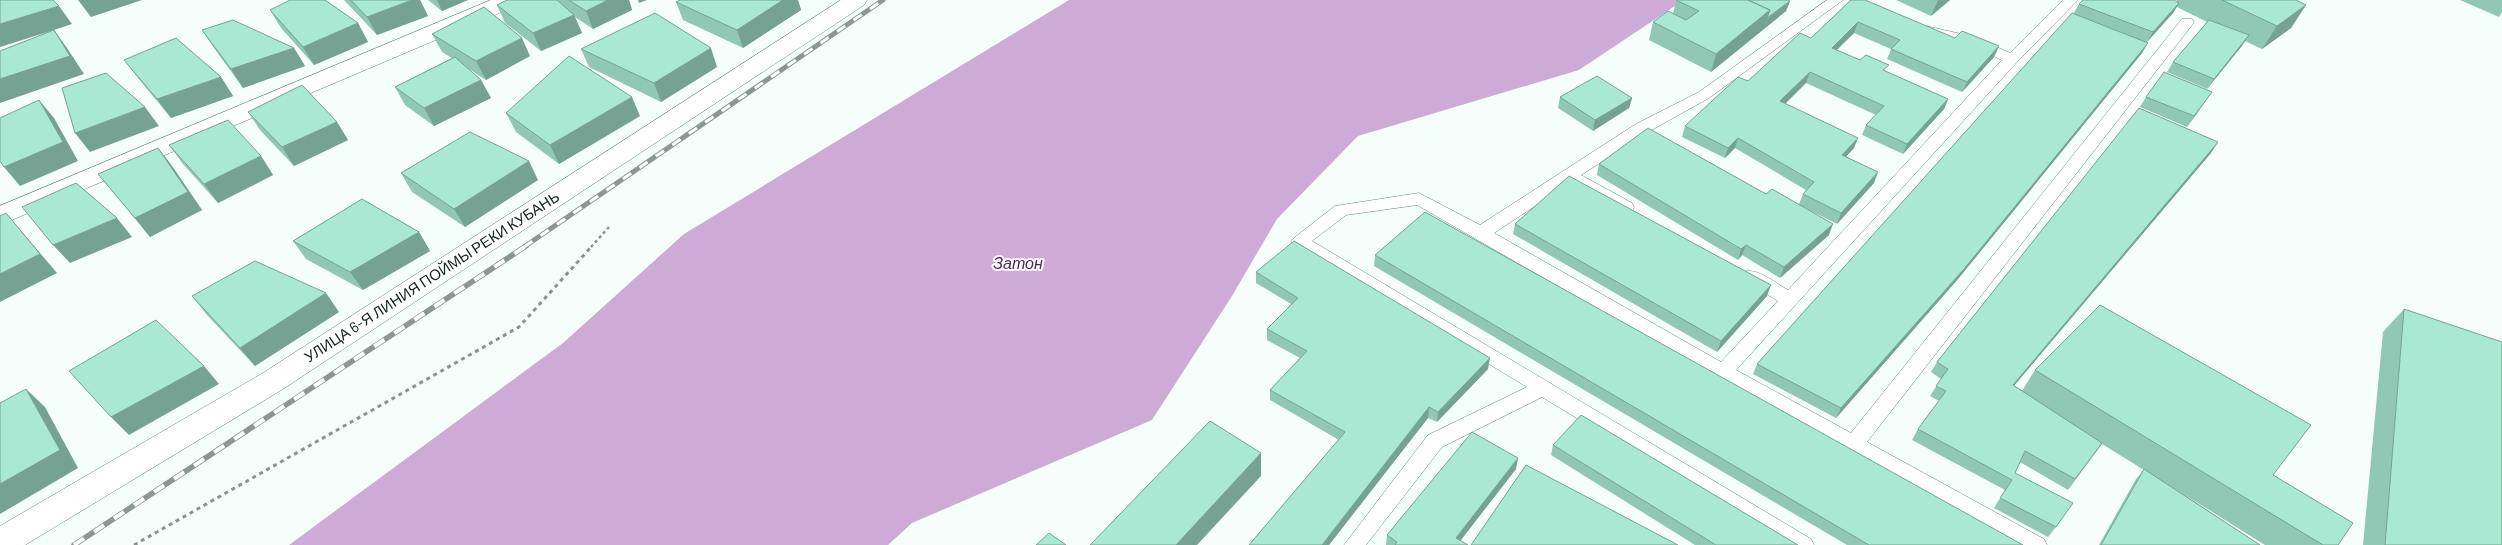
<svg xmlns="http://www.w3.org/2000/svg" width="2502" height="545" font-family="Barlow,sans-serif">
  <rect width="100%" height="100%" fill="#f6fefb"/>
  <path fill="#cdabd6" d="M1069 0H1684L1579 70 1358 136 1277 219 1232 296 1152 420 912 523 888 545H289L563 343 684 234Z"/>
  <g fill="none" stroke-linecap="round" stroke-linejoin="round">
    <defs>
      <path id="lane" d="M1827 0H1843L1709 98 1648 132 1581 175 1632 203 1634 207 1632 211H1620L1570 183 1494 233 1721 362 1778 301 1743 280 1740 276 1743 272C1757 267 1775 283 1788 290L2002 60 1964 43 1921 33 1919 30 1921 27 1926 26 1974 37 2010 53 2063 0H2078L2017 62 1736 370 1851 433 2182 19H2192L2194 22 2192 25 1867 442 2044 539 2047 545H2018L1716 377 1417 205 1346 215 1312 241 1811 539 1814 545H1786L1542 397 1442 447 1366 545H1344L1428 435 1527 387 1294 246 1291 242 1294 238 1335 206 1419 193 1480 225 1636 124 1699 92Z"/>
      <path id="street" d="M491 0H521L518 5 0 225V206Z
        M841 0H867L864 5 283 389 25 545H0V526L263 373Z"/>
    </defs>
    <use href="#lane" stroke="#64877a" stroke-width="1"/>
    <use href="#street" stroke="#64877a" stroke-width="1"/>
    <path stroke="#899490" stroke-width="2.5" stroke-dasharray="3 3" stroke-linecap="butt" d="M591 247 609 227"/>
    <path stroke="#899490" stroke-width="3" stroke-dasharray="4 4" stroke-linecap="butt" d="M134 545 519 327 592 246"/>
    <use href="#lane" fill="#fff" fill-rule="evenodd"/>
    <use href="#street" fill="#fff" fill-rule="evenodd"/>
    <defs>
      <path id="rail-far1" d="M524 247 883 0"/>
      <path id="rail" d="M74 545 526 246"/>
    </defs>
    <use href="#rail-far1" stroke="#8c9793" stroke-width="5"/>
    <use href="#rail" stroke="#8c9793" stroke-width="5.5"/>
    <use href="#rail-far1" stroke="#fff" stroke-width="3" stroke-dasharray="10" stroke-linecap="butt"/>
    <use href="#rail" stroke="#fff" stroke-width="4" stroke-dasharray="12" stroke-linecap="butt"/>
  </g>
  <path fill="#91c8b5" d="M344 0H420L428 16 377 35Z
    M428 0H468L442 11Z
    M507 0H629L632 10 593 29 575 17 582 33 541 51 505 23 497 5Z
    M680 0H798L801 10 743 48 683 20 676 2Z
    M1676 0 1790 1 1786 11 1711 72 1649 40 1653 22 1673 14Z
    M1851 0 1955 38 1999 46 1994 57 1962 92 1887 59 1891 49 1854 33 1837 50 1948 99 1944 109 1903 154 1862 135 1866 125 1876 115 1806 83 1785 103 1854 148 1846 157 1874 183 1837 224 1801 206 1829 235 1780 278 1742 255 1738 260 1597 175 1599 164 1766 194 1799 204 1803 194 1806 190 1735 148 1725 158 1682 137 1685 126 1811 38Z
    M1896 0H1950L1931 16Z
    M2177 0H2296L2306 5 2291 28 2262 49 2245 41 2207 89 2167 72 2173 62 2207 22 2177 7 2173 13 2147 42 2142 53 1958 279 1836 418 1753 374 1757 364 2074 13 2079 4 2176 1Z
    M2460 0H2502V12L2499 17Z
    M270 10 358 23 368 42 314 65 281 28Z
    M202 30 294 48 305 66 243 88 214 48Z
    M432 34 530 56 486 80 469 69 481 80 491 98 434 126 405 105 395 87 452 58 442 52Z
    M581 49 717 67 661 102 589 67Z
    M124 60 221 77 233 96 171 118 138 78Z
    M2212 92 2187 127 2140 107 2146 97Z
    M1560 97 1632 98 1629 108 1593 131 1558 108Z
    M248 112 337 122 348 140 294 166 260 130Z
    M506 113 640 116 559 164 516 132Z
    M169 145 261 156 273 175 218 203 183 164Z
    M158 148 172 166 202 210 150 237 98 174Z
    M2211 153 2014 386 2022 391 2035 370 2273 475 2338 545H2265L2177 490 2260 545H2099L2136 479 2144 470 2102 444 2068 490 2020 462 2015 473 2056 527 2048 537 1994 508 2005 490 1912 440 1918 429 1939 401 1930 396 1941 379 1931 372 1937 362Z
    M401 173 538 180 465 227 412 192Z
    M1515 224 1767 296 1717 352 1513 234Z
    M419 232 430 251 363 290 306 259 293 241Z
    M1375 255 2023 545H1847L1374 266Z
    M1256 272 1488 369 1437 422 1428 418 1329 545H1249L1339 440 1270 400V390L1300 358 1267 340V329L1291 304 1256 283Z
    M192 296 339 312 255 366 207 315Z
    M2404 309 2502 545H2363L2383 332Z
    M1553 445 1798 545H1695L1551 455Z
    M1516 469 1460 541 1468 545H1386L1387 535Z"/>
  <path fill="#76a293" d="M78 0H142L91 17Z
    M412 0H420L428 16 377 35 367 17Z
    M437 0H468L442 11Z
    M608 0H629L632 10 593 29 586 11Z
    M638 0H647L639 3Z
    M783 0H798L801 10 743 48 737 30Z
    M1938 0H1950L1931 16Z
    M1790 1 1786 11 1764 29 1768 18Z
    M2179 3 2173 13 2147 42 2153 32Z
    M2306 5 2291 28 2262 49 2277 26Z
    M59 6 72 24 54 30 67 48 84 74 0 103V79L54 30 0 47V24Z
    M1770 10 1764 29 1711 72 1716 54Z
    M574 15 582 33 541 51 533 33Z
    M1858 22 1854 33 1828 58 1832 48Z
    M358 23 368 42 314 65 303 47Z
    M2249 35 2242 46 2207 89 2214 79Z
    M522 38 530 56 486 80 476 61Z
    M2148 43 2142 53 1958 279 1836 418 1841 408Z
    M1999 46 1994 57 1962 92 1967 82Z
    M294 48 305 66 243 88 231 69Z
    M711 48 717 67 661 102 654 83Z
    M1810 72 1806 83 1777 112 1780 101Z
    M221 77 233 96 171 118 157 99Z
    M481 80 491 98 434 126 424 108Z
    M2212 92 2205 102 2187 127 2194 116Z
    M632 97 640 116 559 164 550 145Z
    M1632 98 1629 108 1593 131 1595 120Z
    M1948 99 1944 109 1903 154 1907 144Z
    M39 100 54 118 78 161 20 186 4 167Z
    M145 107 159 126 90 152 75 133Z
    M337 122 348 140 294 166 282 147Z
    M1738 138 1735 148 1725 158 1728 148Z
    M1858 138 1854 148 1837 166 1842 155Z
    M2218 142 2211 153 2006 395 2013 385Z
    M158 148 172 166 202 210 150 237 135 218Z
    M261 156 273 175 218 203 204 184Z
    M529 161 538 180 465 227 454 209Z
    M1878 172 1874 183 1837 224 1841 213Z
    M6 213 57 273 0 302V274Z
    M117 218 132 237 70 263 53 245Z
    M1833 224 1829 235 1780 278 1784 267Z
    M419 232 430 251 363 290 350 272Z
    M1746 245 1742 255 1738 260 1741 249Z
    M1771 285 1767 296 1717 352 1721 341Z
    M326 293 339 312 255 366 240 348Z
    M1490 358 1488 369 1437 422 1438 412Z
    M204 366 219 384 129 435 111 417Z
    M26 389 45 407 78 468 0 514V484Z
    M1429 407 1428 418 1329 545H1322Z
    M1261 453V476L1197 545H1176Z
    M1518 458 1516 469 1457 545 1456 538Z"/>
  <path fill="#a9e8d2" stroke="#76a293" d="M0 0H53L59 6 0 24Z
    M290 0H325L358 23 303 47 270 10Z
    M351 0H412L367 17Z
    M507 0H557L574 15 533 33 497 5Z
    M569 0H608L586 11Z
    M680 0H783L737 30 676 2Z
    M1676 0H1748L1770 10 1716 54 1653 22 1668 11 1686 20 1699 11Z
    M1748 0H1788L1790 1 1767 18 1770 10Z
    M1851 0H1865L1955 38 1962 31 1999 46 1967 82 1891 49 1900 40 1858 22 1832 48 1860 60 1866 55 1889 65 1883 70 1948 99 1907 144 1866 125 1884 106 1810 72 1780 101 1858 138 1842 155 1878 172 1841 213 1803 194 1814 182 1738 138 1728 148 1685 126 1738 77 1748 81 1800 33 1811 38Z
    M2083 0H2174L2179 3 2153 32 2079 4Z
    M2222 0H2296L2306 5 2277 26Z
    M484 7 522 38 476 61 432 34Z
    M655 13 711 48 654 83 581 49Z
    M2072 13 2148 43 1964 269 1841 408 1757 364Z
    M233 20 294 48 231 69 202 30Z
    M2209 20 2249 35 2214 79 2173 62Z
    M54 30 70 56 0 79V51Z
    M176 38 221 77 157 99 124 60Z
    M569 56 632 97 550 145 506 113Z
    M455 57 481 80 424 108 395 87Z
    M2164 72 2212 92 2194 116 2146 97Z
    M106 73 145 107 75 133 62 88Z
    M1597 76 1632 98 1595 120 1560 97Z
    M302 85 337 122 282 147 248 112Z
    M39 100 63 142 4 167 0 161V118Z
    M2139 108 2218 142 2013 385 2102 443 2075 479 2025 451 2015 473 2073 503 2056 527 2000 498 2012 480 1918 429 1946 391 1936 386 1948 369 1937 362Z
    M228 120 261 156 204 184 169 145Z
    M1648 128 1766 194 1772 189 1833 224 1784 267 1746 245 1741 249 1599 164Z
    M470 132 529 161 454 209 401 173Z
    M158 148 188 192 135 218 98 174Z
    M1569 176 1771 285 1721 341 1515 224Z
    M76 183 117 218 53 245 22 207Z
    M362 199 419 232 350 272 293 241Z
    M1425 212 2023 545H1869L1375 255Z
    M6 213 40 254 0 274V216Z
    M1294 241 1490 358 1438 412 1429 407 1322 545H1249L1345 432 1270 390 1307 351 1267 329 1298 298 1256 272Z
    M255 261 326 293 240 348 192 296Z
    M2100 305 2311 425 2273 475 2353 523 2338 545H2323L2035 370Z
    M2404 309 2502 342V545H2385Z
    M156 320 204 366 111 417 69 371Z
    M26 389 60 450 0 484V403Z
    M1581 415 1798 545H1716L1553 445Z
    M1210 421 1261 453 1176 545H1090Z
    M1472 432 1518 458 1456 538 1468 545H1395L1397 542 1387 535Z
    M1526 465 1678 545H1471Z
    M2144 469 2260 545H2101Z
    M1049 533 1066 545H1036Z"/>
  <g text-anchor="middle" stroke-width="4" stroke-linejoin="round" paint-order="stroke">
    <g font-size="15" fill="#16241f" stroke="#fff">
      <text transform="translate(432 277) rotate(-33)" y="5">УЛИЦА 6-Я ЛИНИЯ ПОЙМЫ РЕКИ КУБАНЬ</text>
    </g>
    <g font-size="16" font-style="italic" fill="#50265a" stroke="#fff">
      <text x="1018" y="269">Затон</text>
    </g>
  </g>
</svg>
